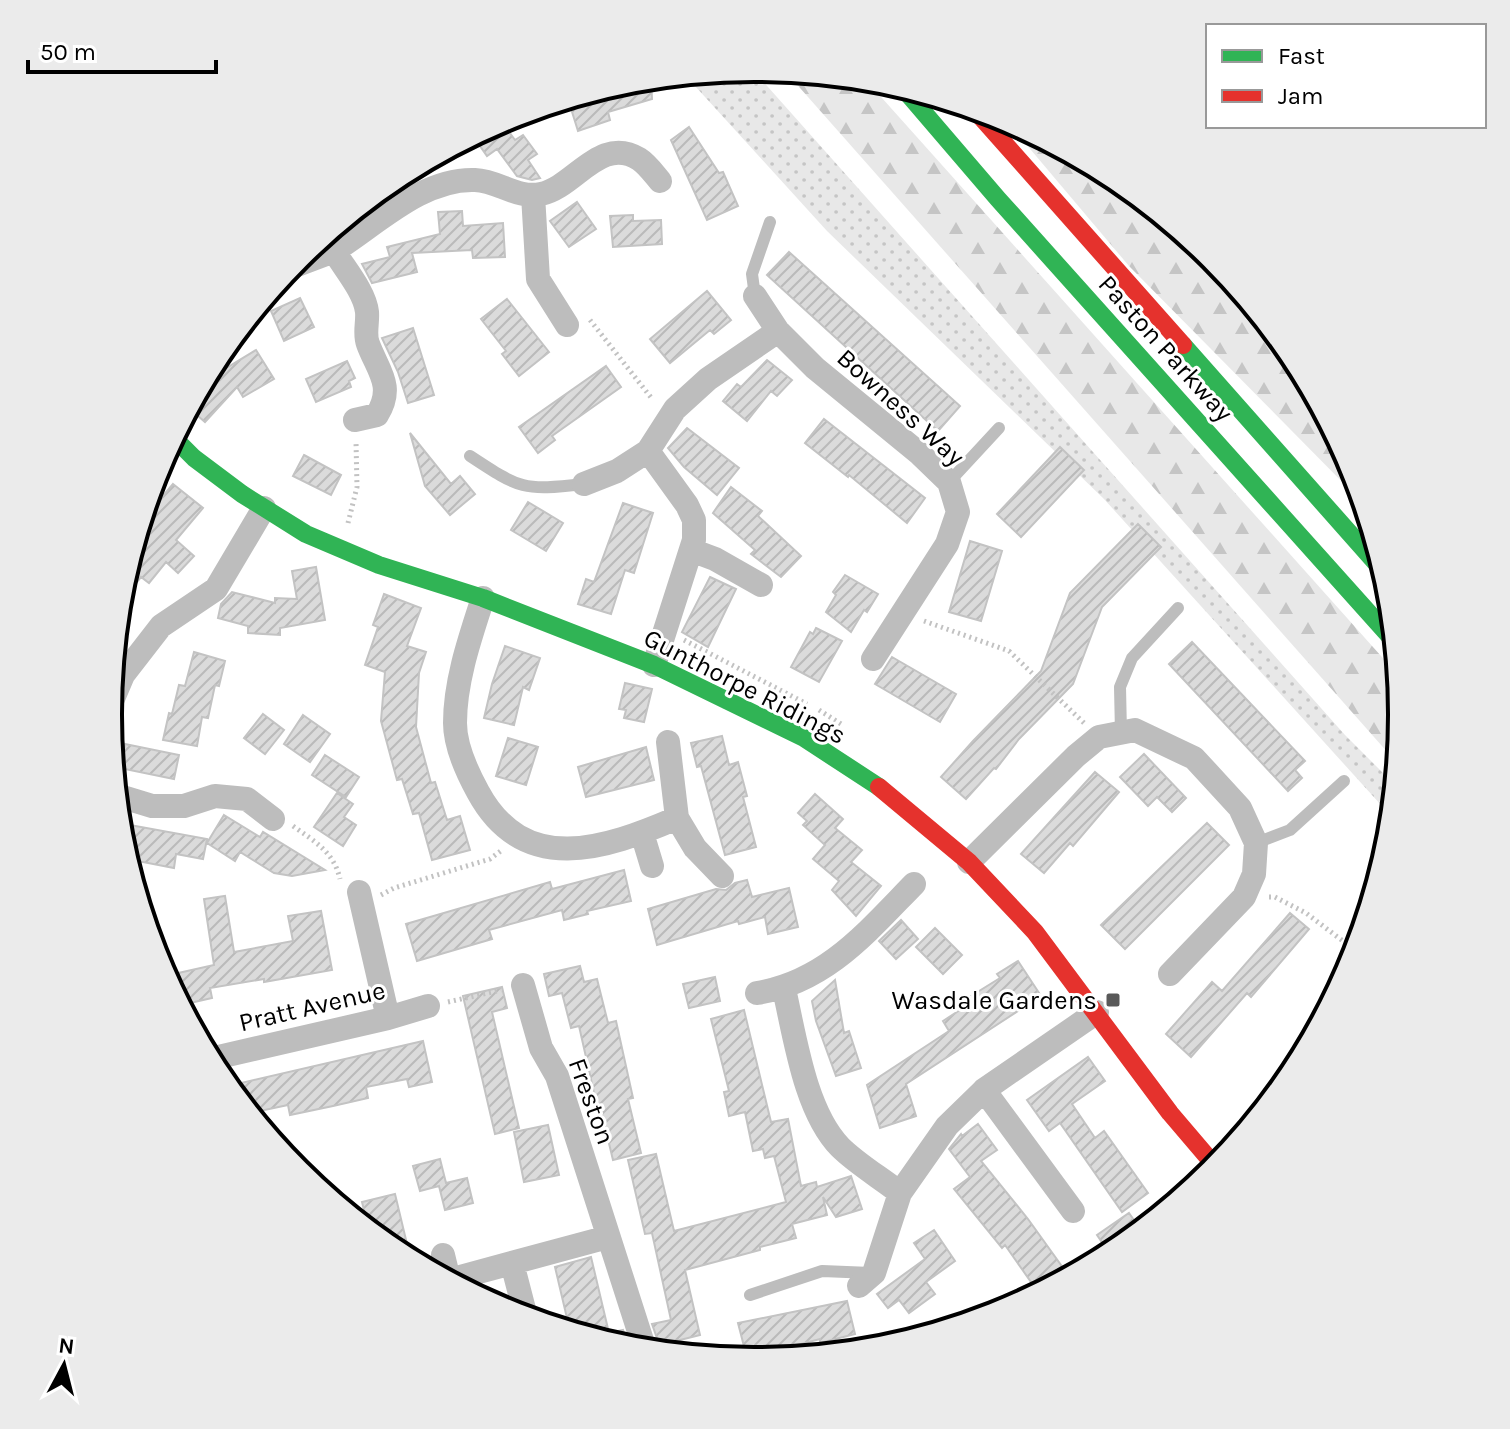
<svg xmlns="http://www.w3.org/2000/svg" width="1510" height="1429" font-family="Karla,sans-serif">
  <defs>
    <pattern id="grass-dots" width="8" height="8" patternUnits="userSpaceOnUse" patternTransform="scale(2)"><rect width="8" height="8" fill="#e8e8e8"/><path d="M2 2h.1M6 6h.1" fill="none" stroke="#c5c5c5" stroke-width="1.8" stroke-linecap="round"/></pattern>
    <pattern id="forest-firs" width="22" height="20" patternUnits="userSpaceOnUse" patternTransform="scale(2)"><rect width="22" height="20" fill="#e8e8e8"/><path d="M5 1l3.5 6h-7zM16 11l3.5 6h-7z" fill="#c5c5c5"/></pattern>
    <pattern id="building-hatch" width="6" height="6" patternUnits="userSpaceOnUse" patternTransform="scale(2)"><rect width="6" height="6" fill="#dbdbdb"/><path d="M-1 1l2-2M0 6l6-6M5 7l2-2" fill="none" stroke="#bababa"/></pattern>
  </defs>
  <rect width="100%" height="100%" fill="#fff"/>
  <path fill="url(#grass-dots)" d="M751 68 1345 735 1395 785 1391 816 1104 499 827 231 685 75Z
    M425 161 427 166 349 216 396 177Z"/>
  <path fill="url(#forest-firs)" d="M785 71 865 79 1398 675 1401 715 1397 763Z
    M1003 117 1115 177 1212 258 1255 310 1245 318 1311 390 1352 468 1363 503 1129 266Z"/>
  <path fill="url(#building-hatch)" stroke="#c3c3c3" stroke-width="2" d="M651 78 652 99 608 112 610 120 578 131 568 99 629 80Z
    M501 121 515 140 523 135 537 154 528 160 540 178 532 180 517 176 497 149 487 156 473 136Z
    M689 127 719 173 723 172 738 206 707 220 671 140Z
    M577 202 596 229 569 247 550 221Z
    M462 211 463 226 503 223 505 257 473 258 472 250 412 253 417 272 372 283 362 264 390 257 387 247 440 234 438 212Z
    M633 215V221L661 220 662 244 613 247 610 216Z
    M789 252 960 406 938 431 767 275Z
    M707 291 731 320 714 334 710 330 670 363 650 339Z
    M300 298 314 327 284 341 271 311Z
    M507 299 549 352 519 376 502 354 506 351 481 319Z
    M413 328 434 395 408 403 398 372 382 338Z
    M256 350 274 379 243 397 237 387 205 422 189 408 214 362 223 370Z
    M767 360 792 380 777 396 771 391 747 421 723 401 737 384 741 387Z
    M347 361 355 378 349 381 351 387 316 402 306 379Z
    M606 366 621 387 552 436 555 440 538 453 519 427Z
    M824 419 925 498 907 523 849 475 848 477 805 443Z
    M687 428 739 468 717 495 684 467 668 448Z
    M410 433 451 484 460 476 475 494 450 515 425 486Z
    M1060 447 1084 470 1021 537 997 514Z
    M304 455 341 475 331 495 293 476Z
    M173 484 203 508 176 540 194 556 178 573 166 562 149 583 141 577 120 603 121 588 141 522Z
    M731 487 762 511 758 516 801 556 781 577 751 554 755 550 713 513Z
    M528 502 563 523 546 551 511 530Z
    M623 503 653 513 634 573 625 570 611 614 578 604 586 579 594 582Z
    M1138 524 1161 547 1102 607 1073 684 1019 739 996 769 994 768 966 799 941 777 973 741 1041 671 1070 593Z
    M970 541 1002 551 981 621 949 612Z
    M316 567 325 620 280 628V635L248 633V626L218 618 221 604 232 592 275 603V598L297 599 292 571Z
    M845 575 878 594 867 612 864 610 851 632 826 612 836 595 833 592Z
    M710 577 736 589 708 647 682 632Z
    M384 594 421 608 407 646 426 652 419 673 416 727 431 783 435 782 447 820 460 816 470 850 432 860 419 813 413 814 402 779 397 780 381 721 385 672 365 665 378 627 373 625Z
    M816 628 842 641 819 682 791 667 810 632 813 634Z
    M1192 642 1305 761 1295 770 1302 778 1288 791 1169 664Z
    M505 646 540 658 529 690 523 687 514 725 484 718 492 684Z
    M194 652 225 661 219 686 215 685 208 718 202 717 197 746 163 740 169 713 172 714 179 685 185 686Z
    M892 657 956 694 940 722 875 684Z
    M625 683 652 689 644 722 624 718 626 710 619 709Z
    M263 714 284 730 265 754 244 738Z
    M303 715 330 734 310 762 284 744Z
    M722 736 729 765 738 762 747 796 743 797 756 847 725 855 701 766 697 767 691 743Z
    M508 738 538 747 526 785 496 776Z
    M125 744 179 755 174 779 120 768Z
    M646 747 654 780 586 797 578 767Z
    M1144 754 1186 798 1172 812 1157 797 1148 806 1120 777Z
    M325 755 359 777 346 797 312 775Z
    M1095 772 1119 792 1073 846 1070 843 1044 873 1021 854Z
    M337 793 353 804 344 817 356 825 343 846 314 827Z
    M815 794 843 819 835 828 862 850 851 862 881 886 856 916 832 890 839 881 813 859 825 845 803 825 807 821 798 813Z
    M224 815 260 837 263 832 325 870 292 876 274 873 240 852 235 861 207 843Z
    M119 823 207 839 203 859 176 854 174 868 127 859Z
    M1207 823 1229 845 1125 949 1101 925Z
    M624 870 631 901 587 911 588 914 564 920 562 910 489 930 492 939 417 961 406 924 550 882 552 889Z
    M747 880 752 897 789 888 798 927 768 934 765 917 739 924 738 921 657 945 648 909 716 889 726 890 735 883Z
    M225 896 234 952 293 941 288 916 321 911 332 970 264 982V979L210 988 212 998 181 1005 165 976 214 965 204 899Z
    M1290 913 1309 929 1251 997 1247 993 1191 1057 1166 1034 1212 982 1222 991Z
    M901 920 918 939 896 959 879 941Z
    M935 928 962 955 943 974 916 947Z
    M1018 961 1041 996 906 1084 916 1116 880 1128 867 1085 949 1031 943 1021 966 1006 963 1001 1000 978 997 974Z
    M580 966 584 982 597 979 608 1023 616 1021 633 1098 628 1099 641 1153 613 1160 600 1106H597L579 1026 571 1028 562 993 549 996 544 974Z
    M715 977 720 1001 689 1008 683 984Z
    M835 980 844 1033 849 1031 861 1068 836 1076 816 1021 812 1001Z
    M502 987 507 1008 492 1012 519 1128 495 1134 463 996Z
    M744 1010 771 1122 788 1119 801 1186 816 1182 817 1187 851 1176 862 1209 836 1217 823 1197 827 1215 792 1224 796 1238 760 1247V1250L685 1270 700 1335 664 1344 663 1340 658 1341 652 1324 671 1320 652 1233 645 1234 628 1160 656 1154 674 1231 786 1202 774 1156 765 1158 763 1149 753 1151 745 1112 729 1116 724 1092 729 1091 711 1019Z
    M423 1041 432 1082 409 1087 407 1079 366 1087 368 1098 333 1106 290 1115 288 1105 250 1113 228 1086Z
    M1088 1057 1105 1081 1072 1104 1095 1138 1104 1131 1148 1193 1122 1212 1060 1123 1049 1131 1027 1100Z
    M978 1124 997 1150 981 1161 1028 1219 1066 1272 1038 1292 1005 1245 1002 1248 954 1189 970 1177 949 1149 961 1134 962 1136Z
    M548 1125 559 1175 524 1182 514 1132Z
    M440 1159 446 1183 467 1178 473 1203 445 1210 439 1186 420 1191 413 1166Z
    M395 1194 407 1244 391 1248 369 1230 362 1202Z
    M1129 1213 1141 1230 1110 1254 1097 1235Z
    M934 1230 955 1261 926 1282 935 1294 909 1313 899 1300 888 1308 877 1294 925 1259 914 1243Z
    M591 1257 609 1333 623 1330 629 1348 570 1331 555 1267Z
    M847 1301 855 1334 820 1343V1339L747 1358 738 1323Z"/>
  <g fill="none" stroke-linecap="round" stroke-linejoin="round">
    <path stroke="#c2c2c2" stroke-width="5" stroke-dasharray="2 4" stroke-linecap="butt" d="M429 159 433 157
      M590 320 653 400
      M348 523 357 487 356 442
      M924 621 1009 651 1084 723
      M684 640 807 704
      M819 710 841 724
      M293 826C314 841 334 852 340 879
      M381 895 394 888 490 859 502 850
      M1269 897H1275L1306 913 1356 951
      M448 1002 501 990"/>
    <path stroke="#bdbdbd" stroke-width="12" d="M755 296 752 274 770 222
      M470 456C520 489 523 491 584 484
      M949 482 999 428
      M1121 733 1120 687 1132 658 1178 608
      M1256 843 1290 830 1344 781
      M750 1295 822 1271 871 1273"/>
    <path stroke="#bdbdbd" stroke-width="24" d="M533 195 538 279 567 325
      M334 251C376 225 422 178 475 180 499 181 517 199 541 194 575 187 600 135 639 159 647 164 654 174 660 181
      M289 268 334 251C344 268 365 292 367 312 368 323 364 334 368 344 378 371 395 386 377 415L355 420
      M755 296 778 331 815 368 920 454 949 482 958 512 947 544 873 659
      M648 451 687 505 694 520V540L654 665
      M584 484 617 471 648 451 675 409 708 379 778 331
      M691 550 715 559 761 585
      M483 598C470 638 455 681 455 723 455 747 467 772 478 792 524 877 605 849 677 818
      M109 708 123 675 161 626 216 589 264 508
      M668 742 677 818 695 848 722 876
      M116 795 152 806H184L215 796 247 799 273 819
      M642 833 652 866
      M969 862 1076 756 1099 737 1135 730 1194 758 1240 808 1256 843 1254 874 1244 897 1170 974
      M359 892 388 1018
      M523 985 541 1048 557 1076 645 1350
      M784 989C795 1037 805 1111 840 1147 857 1164 881 1178 900 1193
      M757 993C826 982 867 932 914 884
      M210 1059 388 1018 428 1006
      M984 1090 1073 1211
      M443 1255 449 1280
      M512 1263 526 1317
      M449 1280 608 1237
      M859 1286 874 1273 900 1193 947 1126 984 1090 1097 1012"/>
    <path stroke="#30b455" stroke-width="18" d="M902 87 998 199 1394 641
      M1183 345 1384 572
      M174 438 194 458 242 494 306 534 379 565 483 598 654 665 804 738 879 787"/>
    <path stroke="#e5322d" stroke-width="18" d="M973 108 1183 345
      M879 787 969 862 1035 932 1170 1113 1216 1167"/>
  </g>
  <rect fill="#595959" stroke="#fff" stroke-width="3" x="1105" y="992" width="16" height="16" rx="4"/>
  <g text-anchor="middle" stroke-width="6" stroke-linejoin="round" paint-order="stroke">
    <g font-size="26" fill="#000" stroke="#fff">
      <text transform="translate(1166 348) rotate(48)" y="9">Paston Parkway</text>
      <text transform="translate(901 407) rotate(42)" y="9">Bowness Way</text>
      <text transform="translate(745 686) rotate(27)" y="9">Gunthorpe Ridings</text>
      <text transform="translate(312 1006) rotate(-13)" y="9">Pratt Avenue</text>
      <text transform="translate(592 1101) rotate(70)" y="9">Freston</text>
    </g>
    <g font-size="26" fill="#000" stroke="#fff" text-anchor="end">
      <text x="1097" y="1009">Wasdale Gardens</text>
    </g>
  </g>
  <path d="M0 0H1510V1429H0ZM754 82H756A632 632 0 0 1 1388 714V715A632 632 0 0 1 756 1347H754A632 632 0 0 1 122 715V714A632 632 0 0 1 754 82Z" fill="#ebebeb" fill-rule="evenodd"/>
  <path fill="none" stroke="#000" stroke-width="4" d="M754 82H756A632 632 0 0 1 1388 714V715A632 632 0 0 1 756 1347H754A632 632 0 0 1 122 715V714A632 632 0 0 1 754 82Z"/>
  <rect x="1206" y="24" width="280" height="104" fill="#ffffff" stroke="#999999" stroke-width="2"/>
  <rect x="1222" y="50" width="40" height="12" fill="#30b455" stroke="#999999" stroke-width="2"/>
  <text x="1278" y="64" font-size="24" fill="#000000">Fast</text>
  <rect x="1222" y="90" width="40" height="12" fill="#e5322d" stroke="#999999" stroke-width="2"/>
  <text x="1278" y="104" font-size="24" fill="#000000">Jam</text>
  <g transform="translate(64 1365) rotate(7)" stroke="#ffffff" stroke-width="6" paint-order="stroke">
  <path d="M0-6L14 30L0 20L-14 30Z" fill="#000000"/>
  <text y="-12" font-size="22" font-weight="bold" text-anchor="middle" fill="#000000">N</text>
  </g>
  <path d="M28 60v12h188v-12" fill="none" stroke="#000000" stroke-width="4"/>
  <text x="40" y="60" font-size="24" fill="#000000" stroke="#ffffff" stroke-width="6" paint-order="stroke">50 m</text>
</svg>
